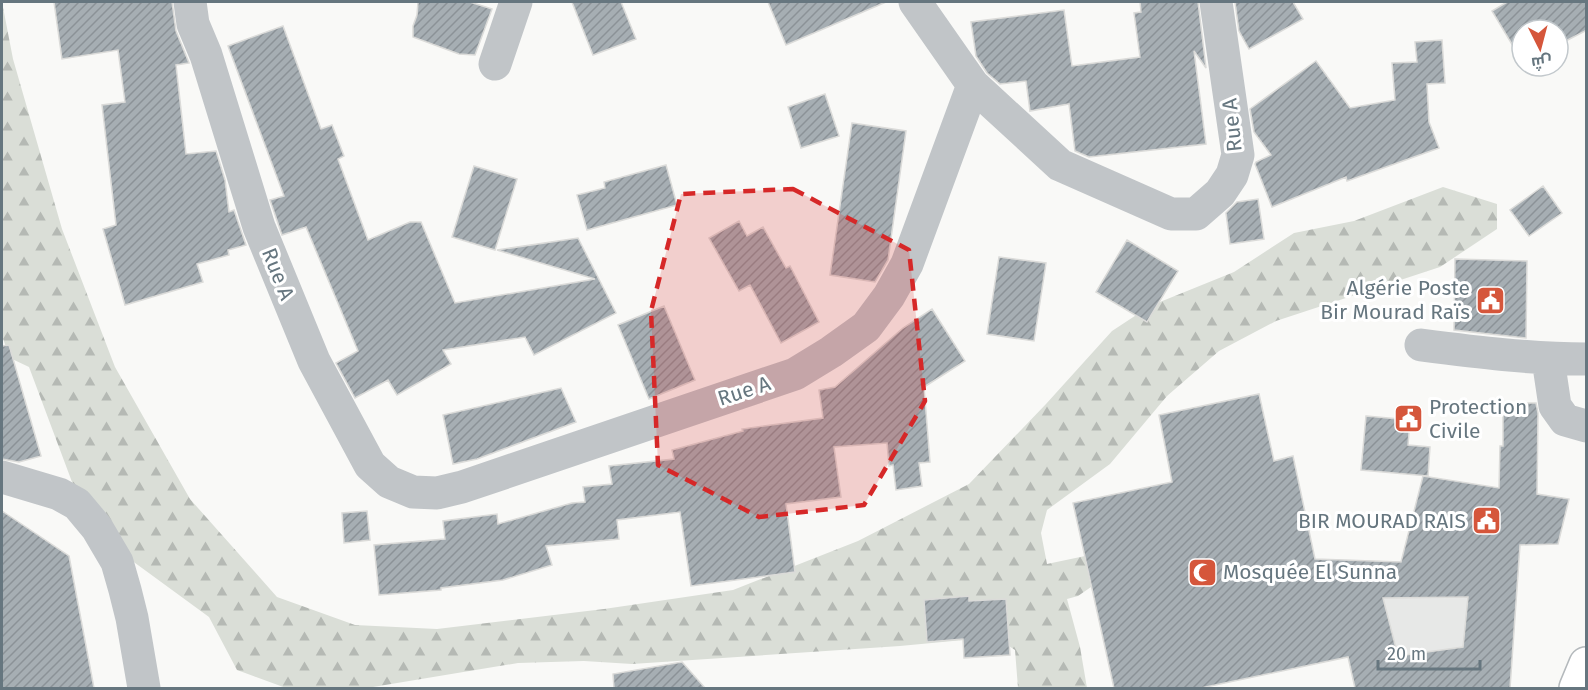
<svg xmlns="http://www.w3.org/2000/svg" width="1588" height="690" font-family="'Fira Sans',Cairo,sans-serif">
  <defs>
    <pattern id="forest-firs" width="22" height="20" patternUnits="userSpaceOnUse" patternTransform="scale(1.5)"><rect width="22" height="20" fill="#daded7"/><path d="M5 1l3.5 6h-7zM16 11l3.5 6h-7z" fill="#b5b9b4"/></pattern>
    <pattern id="building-hatch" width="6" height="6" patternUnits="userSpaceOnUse" patternTransform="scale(1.5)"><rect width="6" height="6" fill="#a6aeb3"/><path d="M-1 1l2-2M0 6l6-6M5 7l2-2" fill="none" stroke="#8b9297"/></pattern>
  </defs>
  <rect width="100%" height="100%" fill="#f9f9f7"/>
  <path fill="#e7e8e7" d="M1327 559 1519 566 1510 688H1355Z"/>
  <path fill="url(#forest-firs)" d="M2 2 13 59 62 229 115 367 190 499 277 597 355 625 437 629 604 609 733 590 858 541 969 484 1046 404 1112 331 1150 306 1234 272 1294 233 1354 221 1443 187 1497 204V229L1440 267 1276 321 1219 351 1167 396 1110 464 1047 510 1041 533 1047 564 1085 556 1091 587 1078 596 1067 599 1080 647 1087 688H1018L1015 650 995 637 900 646 632 664 584 661 518 663 367 688H286L237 670 209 617 90 530 29 367 10 358 2 336Z"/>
  <path fill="url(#building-hatch)" stroke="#dbdbd9" stroke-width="1.5" fill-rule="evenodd" d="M54 2H172L176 31 189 63 176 65 186 154 216 151 225 180 229 212 234 210 246 245 228 250 229 255 197 264 203 282 125 305 103 229 116 225 102 105 125 102 118 50 62 59Z
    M418 2H470L492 9 475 55 459 54 413 37V26L417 15Z
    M572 2H621L636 39 593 55Z
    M768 2H886L786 45Z
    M1140 2H1198L1206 68 1194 51 1206 144 1089 157 1075 151 1069 104 1030 111 1026 81 1000 84 987 73 976 56 971 22 1064 10 1072 66 1140 57 1134 13 1141 12Z
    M1235 2H1293L1303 19 1249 49 1239 31Z
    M1507 2H1587V30L1558 45V30H1522V61L1492 11Z
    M283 26 321 129 332 125 344 156 338 159 368 240 410 222H421L455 303 595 279 497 250 578 238 616 313 534 355 525 337 443 350 451 364 397 395 388 380 355 398 336 363 358 351 306 227 282 235 270 200 284 196 228 46Z
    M1442 40 1445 83 1427 84 1429 122 1439 148 1347 181 1346 177 1272 207 1255 164 1256 162 1271 155 1254 132 1250 109 1316 61 1350 108 1395 100 1392 63 1417 62 1415 42Z
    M825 94 839 136 801 148 788 107Z
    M852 123 906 131 888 260 875 282 830 275Z
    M666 165 677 205 587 230 577 195 605 188 604 182Z
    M474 166 517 179 495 250 452 237Z
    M1543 186 1562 213 1529 236 1510 210Z
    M1258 199 1264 239 1230 244 1226 213 1237 202Z
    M739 221 747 236 763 227 786 268 790 266 819 322 781 343 750 285 739 291 709 238Z
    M1127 240 1178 271 1147 322 1096 292Z
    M999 257 1046 263 1034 341 987 334Z
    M1455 259 1527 261 1526 338 1454 330Z
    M664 306 695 380 649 399 618 325Z
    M932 309 965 361 924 387 930 462 919 463 922 486 896 490 893 465 889 466 887 443 834 447 841 497 786 504 795 572 691 586 680 512 617 520 619 539 546 546 552 565 503 580 441 588V590L379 595 374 545 445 539 443 521 497 514 498 524 572 503 585 502 583 487 612 484 609 466 674 459 672 450 743 431 742 429 823 418 819 390 835 387 903 328Z
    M9 345 41 456 19 462 2 459V346Z
    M561 388 576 422 477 459 453 464 443 415Z
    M1259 394 1274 461 1293 456 1315 559 1401 562 1423 476 1499 488 1500 446H1503V403H1536L1538 413 1537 494 1569 499 1558 544 1520 545 1510 688H1355L1348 657 1201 688H1114L1073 503 1172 482 1159 415ZM1468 597 1463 647 1398 656 1383 598Z
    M1366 416 1410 420 1408 445 1430 447 1428 476 1361 470Z
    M2 511 69 556 94 688H2Z
    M367 511 370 540 344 543 342 513Z
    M969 596V601L1006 599 1010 655 964 658 963 639 927 642 924 600Z
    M682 662 705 688H614L613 674Z"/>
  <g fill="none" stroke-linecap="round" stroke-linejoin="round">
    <defs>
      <path id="major" d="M1576 688 1586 664"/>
    </defs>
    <use href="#major" stroke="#b4b9bc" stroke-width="36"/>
    <path stroke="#c1c5c8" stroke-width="33" d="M190 2 193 24 206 55 259 227 314 361 370 465 389 482 413 492 437 493 462 487 795 374 831 352 866 327 889 296 907 264 973 85 1060 165 1171 214H1196L1220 193 1232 175 1238 155 1216 2
      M915 2 973 85
      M495 64 516 2
      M1421 345C1476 352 1531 359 1586 359
      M1548 359 1555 406 1565 420 1586 426
      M2 477 59 494 77 504 97 528 117 562 125 590 132 618 144 688"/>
    <use href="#major" stroke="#fff" stroke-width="33"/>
  </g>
  <path fill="#d62828" fill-opacity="0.2" stroke="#d62828" stroke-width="4.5" stroke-dasharray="12 8" stroke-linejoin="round" d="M793 189 909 250 925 401 864 505 759 517 658 465 651 311 681 194Z"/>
  <defs>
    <symbol id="civic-square" viewBox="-11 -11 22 22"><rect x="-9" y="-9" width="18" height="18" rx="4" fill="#d5563b" stroke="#fff"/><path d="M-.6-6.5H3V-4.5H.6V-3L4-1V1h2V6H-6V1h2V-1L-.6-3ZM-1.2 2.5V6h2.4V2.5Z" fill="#fff"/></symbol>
    <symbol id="mosque-square" viewBox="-11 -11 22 22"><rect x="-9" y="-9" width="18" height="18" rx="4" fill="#d5563b" stroke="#fff"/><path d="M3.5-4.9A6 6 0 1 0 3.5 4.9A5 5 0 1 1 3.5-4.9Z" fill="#fff"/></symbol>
  </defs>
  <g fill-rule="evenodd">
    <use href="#civic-square" x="1474" y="284" width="33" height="33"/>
    <use href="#civic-square" x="1392" y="402" width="33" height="33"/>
    <use href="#civic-square" x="1470" y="504" width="33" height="33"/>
    <use href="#mosque-square" x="1186" y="556" width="33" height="33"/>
  </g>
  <g text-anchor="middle" stroke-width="6" stroke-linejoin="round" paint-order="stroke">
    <g font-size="21" fill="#66767f" stroke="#fff">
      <text transform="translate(1232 125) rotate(-96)" y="7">Rue A</text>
      <text transform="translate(278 274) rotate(68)" y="7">Rue A</text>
      <text transform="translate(744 391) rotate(-18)" y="7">Rue A</text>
    </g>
    <g font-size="21" fill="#66767f" stroke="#fff" text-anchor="end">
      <text x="1470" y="295">Algérie Poste<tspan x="1470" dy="24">Bir Mourad Raïs</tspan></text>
      <text x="1429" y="414" text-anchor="start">Protection<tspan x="1429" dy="24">Civile</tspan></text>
      <text x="1466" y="528">BIR MOURAD RAIS</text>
      <text x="1223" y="579" text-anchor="start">Mosquée El Sunna</text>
    </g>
  </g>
  <rect width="1588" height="690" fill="none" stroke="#66767f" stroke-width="6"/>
  <g transform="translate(1540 48) rotate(174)"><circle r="28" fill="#ffffff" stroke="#c2c8cc" stroke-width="1.5"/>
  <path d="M0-4.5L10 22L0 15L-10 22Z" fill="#d5563b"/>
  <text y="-9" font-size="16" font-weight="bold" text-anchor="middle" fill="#66767f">ش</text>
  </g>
  <path d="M1378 660v9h102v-9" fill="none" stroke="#66767f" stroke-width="3"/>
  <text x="1387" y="660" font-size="18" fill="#66767f" stroke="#ffffff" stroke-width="4.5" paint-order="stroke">20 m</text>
</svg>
